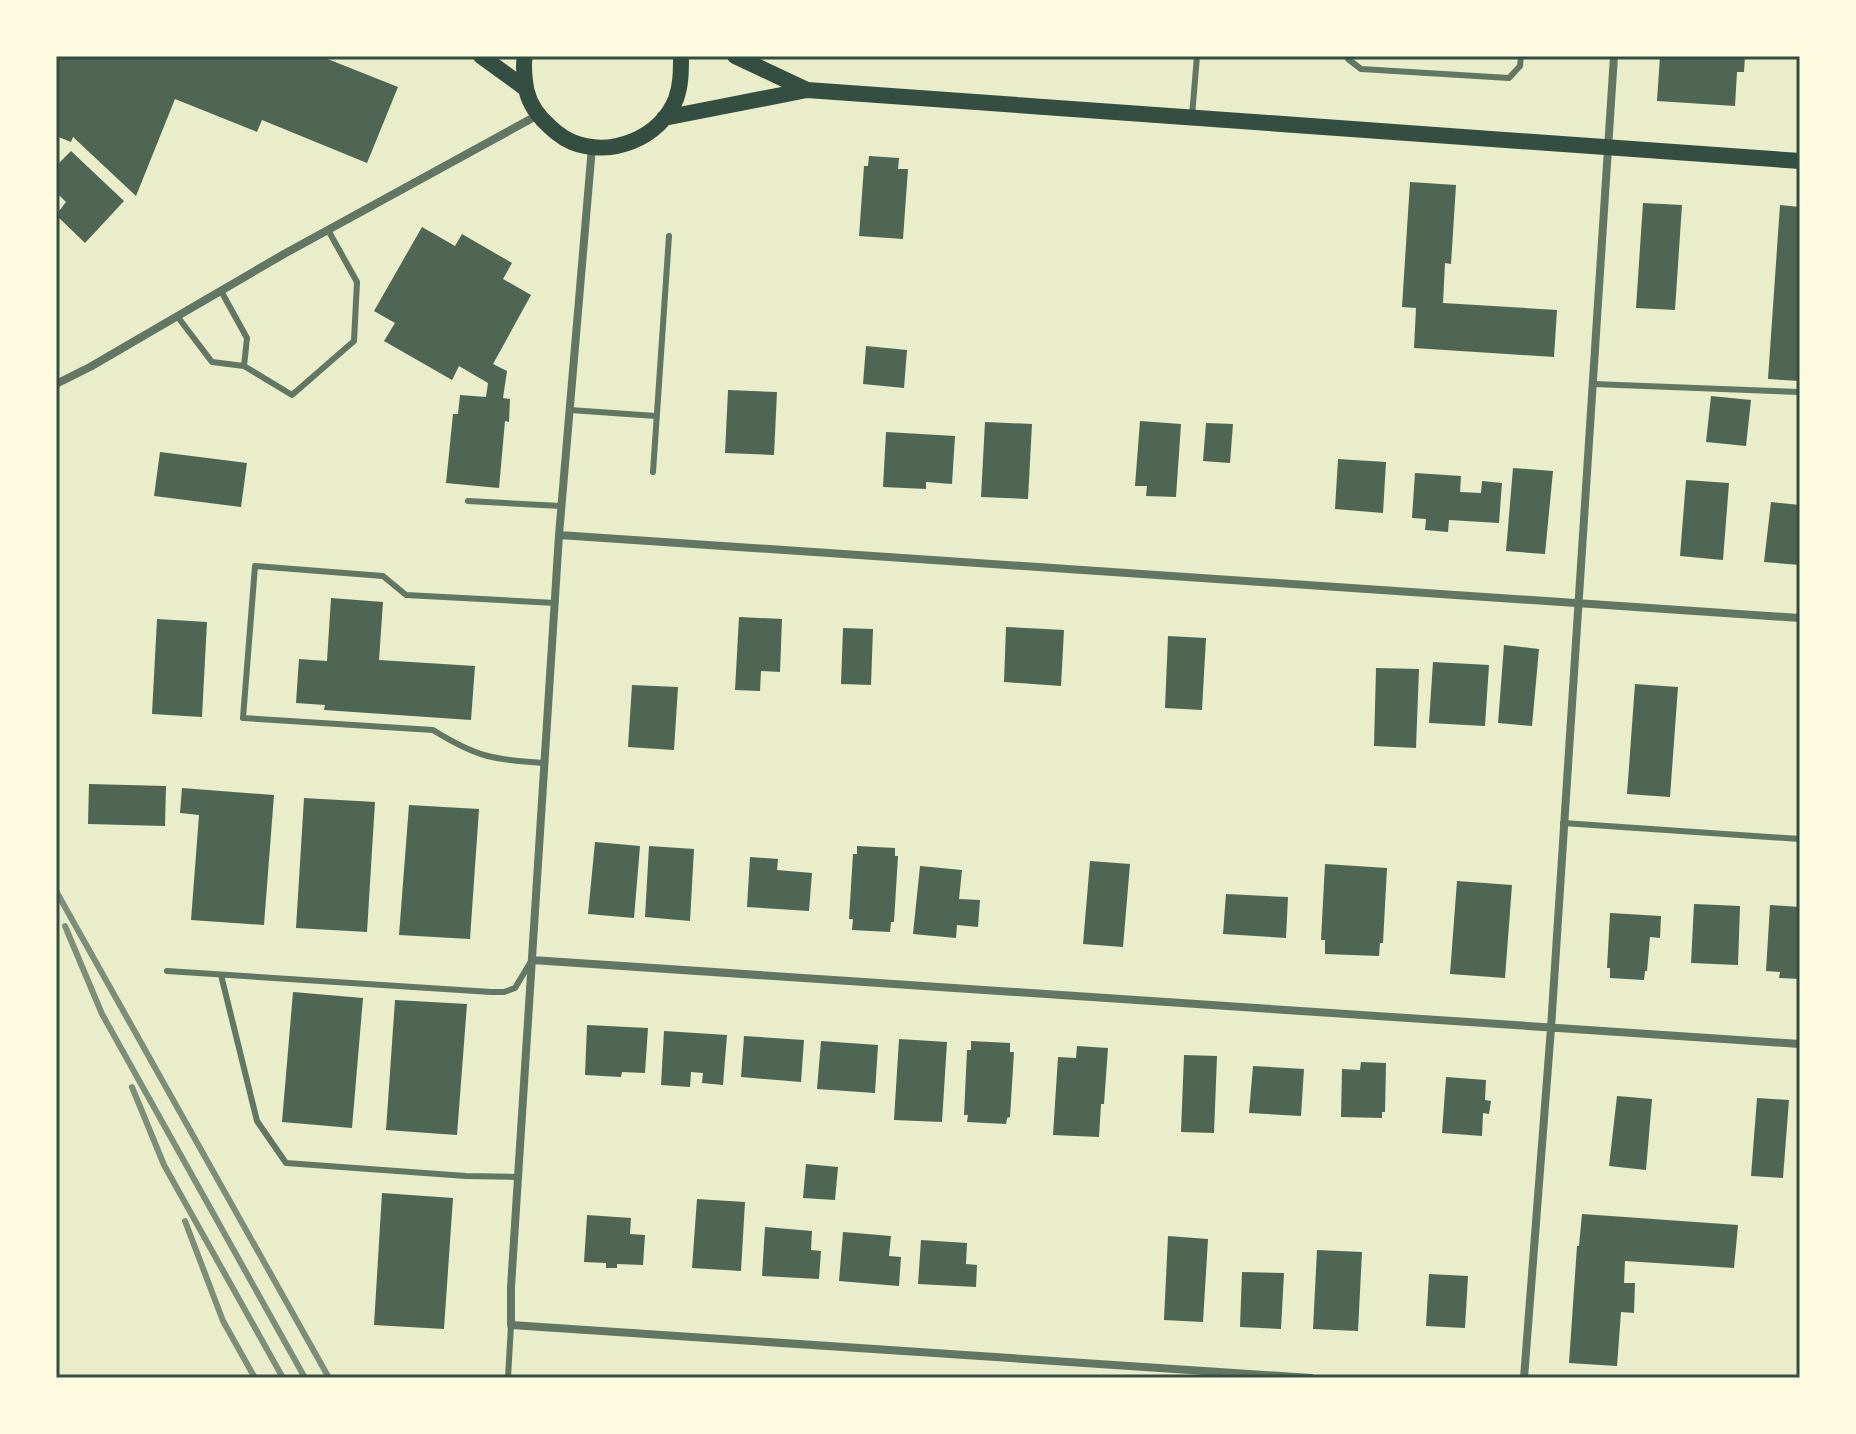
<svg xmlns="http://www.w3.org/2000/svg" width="1856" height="1434" font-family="'Zilla Slab',serif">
  <rect width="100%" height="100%" fill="#e9edc9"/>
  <path fill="#4f6655" d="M56 56H320L398 87 367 163 262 120 257 132 175 99 136 196 73 137 71 142 56 136Z
    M1660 56H1745L1744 72H1737L1735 106 1657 101Z
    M71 151 124 201 85 243 56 215 66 202 56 192V166Z
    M869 156 899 158 898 169H908L903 239 859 236 864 166H868Z
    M1410 182 1456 185 1451 264 1445 263 1443 303 1557 310 1554 357 1414 348 1416 308 1402 307Z
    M1643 203 1682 205 1675 310 1636 308Z
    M1780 205 1800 207V381L1768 379Z
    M422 227 455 246 462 234 512 263 503 279 531 295 493 364 507 371 503 398 510 399 509 422 505 421 499 488 446 483 453 414H458L460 395 486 397 488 383 459 366 452 380 384 341 395 323 374 311Z
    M866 346 907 350 904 388 863 384Z
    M728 390 777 392 774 455 725 453Z
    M1711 396 1751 400 1746 446 1706 442Z
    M1140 421 1181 424 1176 497 1146 496 1147 486H1135Z
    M985 422 1032 424 1028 499 981 497Z
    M1206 423 1233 424 1230 463 1203 461Z
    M886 432 955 436 952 484 926 482V489L883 487Z
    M160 452 247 463 241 507 154 496Z
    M1338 459 1386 462 1383 513 1335 509Z
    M1513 468 1553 471 1545 554 1506 551Z
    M1415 473 1461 476 1460 492 1481 493 1482 481 1502 483 1499 523 1449 520 1448 532 1425 530 1426 519 1412 518Z
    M1686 480 1729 483 1723 560 1680 556Z
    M1771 502 1800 505V565L1764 562Z
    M331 598 383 602 379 660 475 666 471 720 324 710 325 705 296 703 299 659 327 661Z
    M739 617 782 619 780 672 761 671 760 691 735 690Z
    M157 619 207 622 202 717 152 714Z
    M1006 627 1064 630 1061 686 1004 682Z
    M843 628 873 629 871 685 841 684Z
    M1168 636 1206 638 1202 710 1165 708Z
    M1504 645 1539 649 1532 726 1498 723Z
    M1433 662 1489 665 1485 726 1429 723Z
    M1376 668 1419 669 1416 748 1374 746Z
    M1635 684 1678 687 1670 797 1627 794Z
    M632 685 678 687 674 750 628 747Z
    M89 784 166 786 165 826 88 824Z
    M182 788 274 795 264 925 191 920 199 815 180 813Z
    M304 798 375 802 367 932 296 928Z
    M409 805 479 809 470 939 399 935Z
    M595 842 640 846 634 918 588 914Z
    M649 846 694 849 690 921 645 917Z
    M857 846 895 848V856H898L894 922H891L890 932 852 930 853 919H849L853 854H857Z
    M750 857 778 859 777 870 812 873 809 911 747 907Z
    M1090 861 1130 864 1123 947 1083 944Z
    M1325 864 1387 868 1383 943H1380L1379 956 1325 954V940H1321Z
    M920 866 962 870 959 899 980 900 978 927 957 925 956 938 913 934Z
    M1457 881 1512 885 1505 978 1450 974Z
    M1226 894 1288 897 1286 938 1223 934Z
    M1694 904 1740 906 1738 965 1691 963Z
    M1770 905 1800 907V979L1779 978 1780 972 1766 971Z
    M1610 913 1661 916 1660 938 1650 937 1647 971H1645L1644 980 1610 978V968H1607Z
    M293 992 363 998 352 1128 282 1122Z
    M395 1000 467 1004 457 1135 386 1130Z
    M587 1025 648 1028 645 1073 622 1072 621 1077 585 1075Z
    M664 1031 727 1035 723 1085 702 1083 703 1073 691 1072 690 1087 661 1085Z
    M744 1036 804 1040 801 1082 741 1077Z
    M899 1039 947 1042 942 1122 894 1120Z
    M821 1041 878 1045 875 1093 817 1089Z
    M971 1041 1010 1043V1052H1014L1010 1117 1007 1118 1006 1124 967 1122 968 1115H964L967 1050H971Z
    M1077 1046 1108 1048 1104 1104H1101L1099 1137 1053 1135 1058 1057 1076 1058Z
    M1184 1055 1217 1056 1214 1133 1181 1132Z
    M1361 1062 1386 1063 1385 1112H1382V1118L1341 1117 1342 1069 1360 1070Z
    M1253 1066 1304 1069 1301 1116 1249 1113Z
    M1446 1077 1486 1080 1485 1100 1491 1101 1489 1114 1483 1113 1482 1136 1442 1133Z
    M1617 1096 1652 1099 1646 1170 1609 1166Z
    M1757 1098 1789 1100 1783 1178 1751 1176Z
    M806 1164 838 1167 835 1200 803 1198Z
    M382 1193 453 1198 444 1329 374 1325Z
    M697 1199 745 1202 741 1271 692 1268Z
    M1582 1214 1738 1225 1734 1268 1625 1261 1624 1283H1635L1634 1313 1621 1312 1617 1366 1569 1363 1577 1246H1579Z
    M587 1215 631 1218 630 1234 645 1235 643 1265 617 1264V1268H606V1263L584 1262Z
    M765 1227 812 1231 811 1250 821 1251 819 1279 762 1276Z
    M843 1232 891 1236 889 1256 901 1257 899 1286 839 1281Z
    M1168 1236 1208 1239 1203 1322 1164 1320Z
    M921 1240 967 1243 966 1264 977 1265 976 1287 918 1284Z
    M1317 1250 1362 1252 1358 1331 1313 1329Z
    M1242 1272 1284 1273 1281 1329 1240 1327Z
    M1429 1274 1468 1276 1465 1328 1426 1326Z"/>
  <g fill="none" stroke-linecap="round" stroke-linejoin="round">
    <path stroke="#617663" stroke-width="6" d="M1348 56V59L1361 69 1509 78 1520 66 1521 56
      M1192 116 1197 56
      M221 291 247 338 244 366 292 395 354 341 357 282 328 230
      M177 316 212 362 244 366
      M1593 384 1800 392
      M570 410 656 416
      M653 472 669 236
      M468 501 561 506
      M544 763C494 760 476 757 433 730L243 718 255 566 383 576 406 595 555 603
      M1563 823 1800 839
      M167 971 491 992H504L515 988 530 963
      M221 975 257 1121 286 1163 466 1176 518 1177
      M508 1378 511 1325"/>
    <path stroke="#617663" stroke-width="8" d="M592 147 559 535 511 1287V1325L1311 1378
      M56 384 90 367 284 254 538 115
      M559 535 1800 618
      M532 960 1800 1044
      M1524 1378 1551 1028 1614 56"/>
    <path stroke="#344e41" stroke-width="16" d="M481 56 525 88
      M525 56C523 64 524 72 525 81 526 95 533 109 542 119 551 128 560 137 572 142 611 158 660 138 676 99 681 85 681 71 681 56
      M735 56 807 90
      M664 118 807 90 1800 161"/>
    <path stroke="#7c8e77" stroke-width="6" d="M56 891 329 1378
      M65 926 102 1014 305 1378
      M132 1087 164 1165 283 1378
      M185 1221 223 1321 255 1378"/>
  </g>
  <rect width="1856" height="1434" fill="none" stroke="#fefae0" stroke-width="116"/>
  <rect x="58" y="58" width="1740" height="1318" fill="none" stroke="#344e41" stroke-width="3"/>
</svg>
